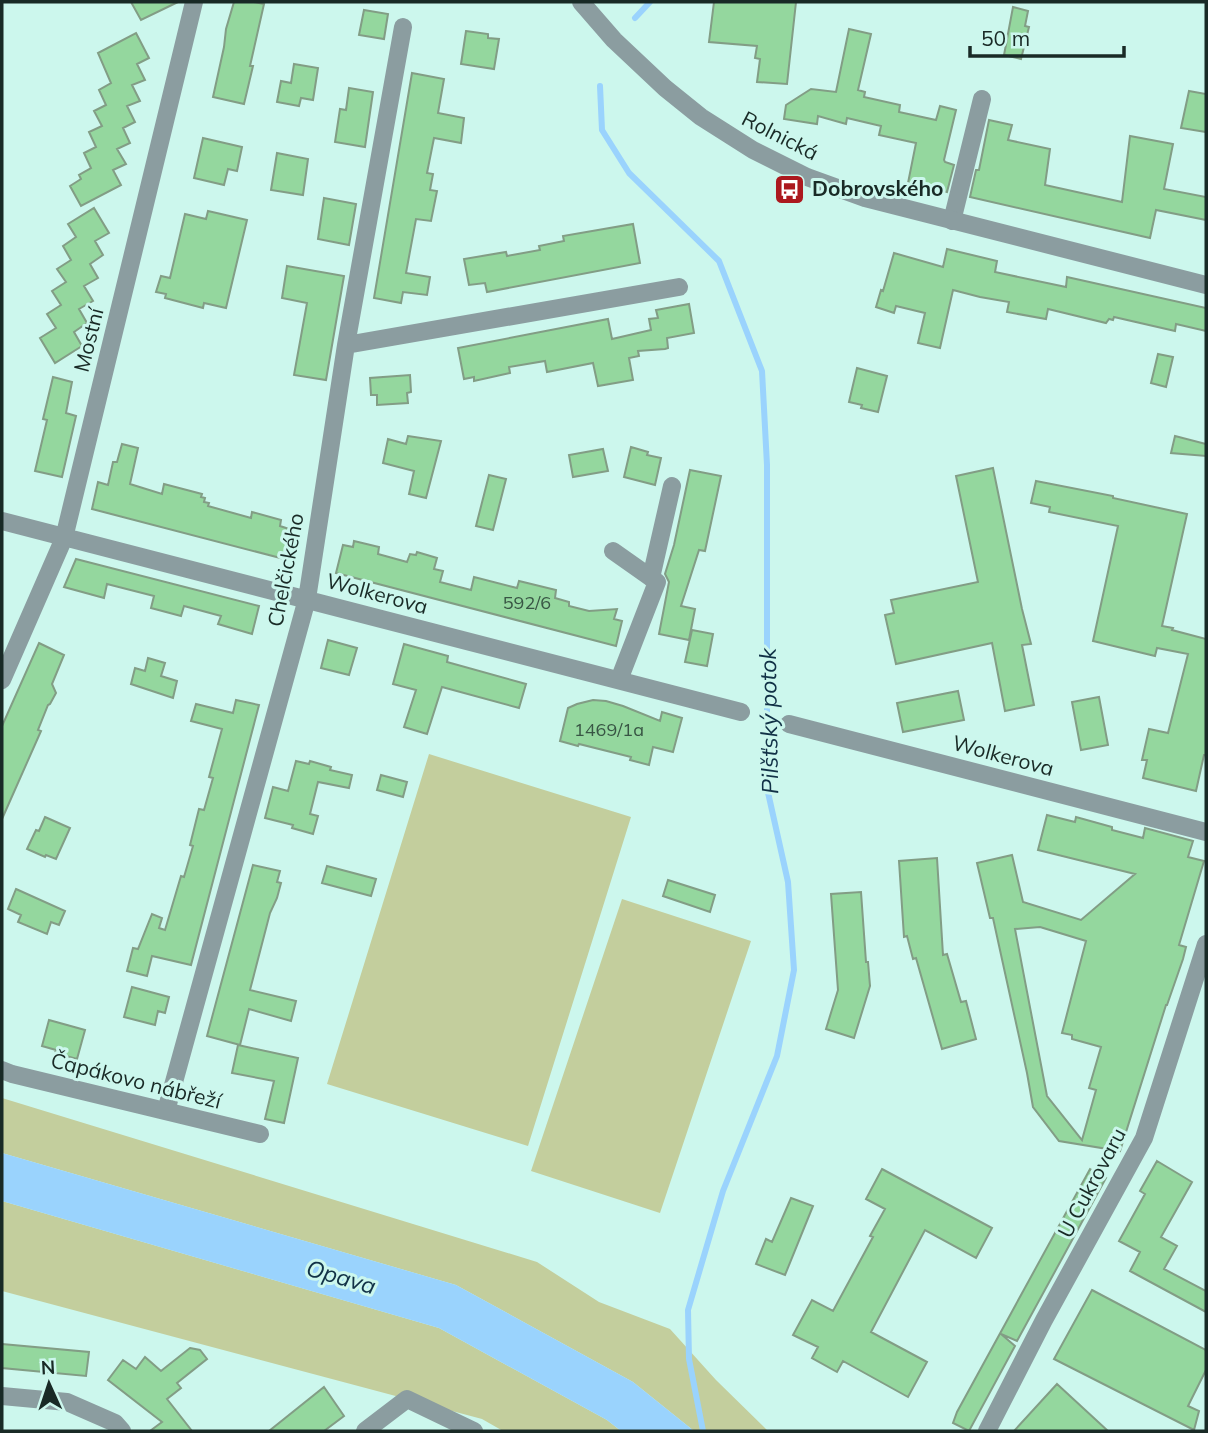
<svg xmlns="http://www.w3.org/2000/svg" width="1208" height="1433" font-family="Mulish,sans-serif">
  <rect width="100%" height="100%" fill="#ccf7ed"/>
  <path fill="#c3ce9d" d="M429 754 631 817 528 1146 327 1084Z
    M622 899 751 941 660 1213 531 1171Z
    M2 1098 537 1262 599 1302 670 1329 716 1380 768 1431H694L633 1382 456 1285 2 1153Z
    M2 1201 439 1328 607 1420 621 1431H503L482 1419 2 1291Z"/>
  <path fill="#9ad3fd" d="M2 1153 456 1285 633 1382 694 1431H621L607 1420 439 1328 2 1201Z"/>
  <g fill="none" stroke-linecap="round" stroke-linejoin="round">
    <path stroke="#9ad3fd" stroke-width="6" d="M635 18 650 2
      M600 86 602 130 629 173 719 261 762 371 767 465V788L788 882 794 970 777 1056 723 1191 688 1310 689 1359 703 1431"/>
  </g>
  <path fill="#94d79e" stroke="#829d85" stroke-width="2" fill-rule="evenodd" d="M131 2H178L141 20Z
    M234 2H254L264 4 250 66H253L244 104 213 97 224 47 226 29Z
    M714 2H796L787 84 757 82 760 59 755 58 757 46 709 42Z
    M1013 7 1028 11 1025 26 1029 27 1021 59 1004 55Z
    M364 10 388 14 384 39 359 35Z
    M849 29 871 34 858 90 865 92 864 97 900 105 899 112 936 120 940 106 956 110 944 160 945 162 954 165 947 192 908 183 916 143 879 135 881 126 847 118 846 124 818 116 817 124 784 119 786 105 811 89 836 92Z
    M466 31 488 34V38L499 39 494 69 461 64Z
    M136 33 149 58 137 64 145 80 132 85 140 101 127 106 135 122 123 128 130 143 117 149 126 164 113 170 121 185 81 206 70 186 81 179 79 175 91 168 84 153 96 147 89 132 102 126 94 111 106 105 99 90 111 83 98 53Z
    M294 64 318 68 313 100 301 98 299 106 277 102 281 81 291 83Z
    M412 73 444 79 438 113 464 118 461 143 434 138 427 173 433 174 430 190 437 191 431 221 416 219 406 273 430 277 427 295 403 292 401 303 374 298Z
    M349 88 373 92 365 147 335 142 340 109 346 110Z
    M1189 91 1206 94V132L1181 128Z
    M989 120 1012 125 1008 140 1050 149 1045 185 1122 202 1130 136 1173 144 1164 189 1206 197V220L1156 210 1150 238 970 197 976 170H979Z
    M203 138 242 147 237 171 228 169 224 185 194 178Z
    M277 153 308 159 303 195 271 190Z
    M324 198 356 204 349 245 318 239Z
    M94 208 109 233 95 241 103 255 90 264 98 278 84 286 93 301 79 309 87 323 74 332 82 346 55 363 40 338 56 328 47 314 61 305 52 291 66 282 57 269 71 260 63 246 76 237 68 224Z
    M208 211 247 220 226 308 204 303 203 308 165 298 166 294 156 292 161 276 170 278 185 214 206 219Z
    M633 224 640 263 487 292 485 283 469 285 464 259 506 252 507 256 540 250 539 246 564 241 563 236Z
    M947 249 997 261 995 272 1066 287 1067 277 1206 308V331L1176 324 1175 331 1114 317 1113 320 1109 319 1106 323 1048 309 1046 319 1007 312 1009 302 980 297 953 290 940 348 918 343 925 313 896 306 894 313 876 307 881 290 883 291 894 253 943 267Z
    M287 266 344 276 326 380 294 375 307 303 282 298Z
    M689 304 694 333 667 338 668 348 665 349 638 351 639 356 629 358 633 380 598 386 593 363 547 372 545 361 509 367 510 373 474 381V377L464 379 458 348 608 319 612 339 651 330 649 319 658 318 656 310Z
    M1158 354 1173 357 1166 387 1151 383Z
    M857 368 887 376 878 412 861 408 862 405 849 402Z
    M410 375 411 392 407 393 408 403 377 405V395H371L370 378Z
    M53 377 72 382 66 413 76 416 62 477 35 471 47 420 43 419Z
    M408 436 441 441 426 498 409 494 414 471 383 463 388 439 406 444Z
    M1175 436 1206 444V456L1171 453Z
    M122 444 138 448 130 484 162 494 164 484 202 494 201 497 205 498 204 502 209 503 208 506 251 518 252 512 281 520 280 526 295 531 288 560 92 509 98 482 108 485 113 462H117Z
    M631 447 648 452 647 455 661 458 655 485 624 477Z
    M603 449 608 471 573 477 569 455Z
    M993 468 1022 609 1031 644 1022 645 1034 705 1005 711 992 643 896 664 885 615 894 613 891 600 978 582 956 476Z
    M690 470 721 476 705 551 699 550 681 606 695 609 689 640 659 634 669 582 665 574 674 545Z
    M489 475 506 479 493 530 476 526Z
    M1036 481 1113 496V498L1187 514 1162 626 1173 628 1172 630 1206 639V755H1204L1196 791 1143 778 1147 760H1142L1149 729 1168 733 1188 654 1157 648 1155 656 1093 641 1118 526 1049 512 1050 507 1031 503Z
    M354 541 379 547 378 554 407 562 410 554 416 555 417 552 437 558 434 569 443 571 440 582 471 590 474 577 517 588 519 581 556 590 555 598 569 602V606L589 611 617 609 614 619 622 621 616 646 336 573 343 545 353 547Z
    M76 559 259 606 252 634 218 624 221 616 184 606 181 616 151 608 154 596 107 584 104 598 64 587Z
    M692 630 713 634 707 666 685 662Z
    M328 640 357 648 349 675 321 668Z
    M39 643 64 655 52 684 56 693 50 704 48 705 38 730 41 731 2 819V726Z
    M404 644 448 656 447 662 526 684 519 708 442 687 427 734 404 727 416 690 393 684Z
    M148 658 165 663 161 676 177 681 173 698 131 684 135 668 145 671Z
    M958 691 964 720 903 732 897 703Z
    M1099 697 1108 745 1081 750 1072 702Z
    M236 700 259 705 191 965 152 956 147 976 127 971 133 948 138 949 152 914 162 918 159 928 165 930 181 876 184 877 193 846 190 845 199 809 204 810 213 778 209 777 222 729 191 721 196 704 233 713Z
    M593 700 606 701 623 706 660 721 662 712 682 718 673 752 653 747 649 765 630 760 631 757 579 744 578 746 560 741 568 708 577 704Z
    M296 761 309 764 310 761 331 767 330 770 352 775 349 788 318 782 310 814 318 816 313 834 292 828 293 825 265 818 273 787 288 791Z
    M381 775 407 782 403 797 377 790Z
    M1047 815 1075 822 1076 817 1112 827V830L1143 838 1145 828 1193 841 1188 857 1204 861 1179 945 1186 947 1183 959 1167 1005H1166L1120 1151 1059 1141 1033 1107 1027 1073 998 941 993 918H990L977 863 1012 855 1023 902 1081 920 1135 874 1038 850ZM1040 927 1086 941 1062 1033 1072 1035V1039L1101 1047 1089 1088 1096 1090 1082 1140 1047 1096 1015 929Z
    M45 817 70 828 56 859 46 855 45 857 27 849 36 830 39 831Z
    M937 858 943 955 947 954 961 1002 966 1001 976 1039 942 1049 916 958 913 959 907 936 904 937 899 861Z
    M253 865 280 871 277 882 281 883 277 898 270 913 250 990 296 1001 291 1021 249 1009 240 1045 207 1036Z
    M327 866 376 879 371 896 322 883Z
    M668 880 715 895 710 912 663 896Z
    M16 889 65 911 59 925 51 922 47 934 18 922 21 915 8 909Z
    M861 892 866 962H868L870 986 854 1038 826 1029 838 990 831 894Z
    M132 987 169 997 165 1013 158 1011 155 1025 124 1017Z
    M49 1020 85 1030 77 1059 55 1053 56 1050 42 1046Z
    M238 1045 298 1058 284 1123 265 1119 274 1081 232 1073Z
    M1157 1161 1192 1182 1161 1237 1177 1246 1164 1269 1206 1291V1312L1130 1271 1140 1252 1119 1241 1145 1194 1140 1191Z
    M882 1169 992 1228 976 1258 925 1230 871 1332 927 1362 908 1397 843 1361 837 1372 812 1358 818 1347 793 1335 812 1300 833 1311 873 1237 870 1236 885 1209 866 1199Z
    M1090 1169 1106 1178 1017 1341 1001 1334 1015 1346 969 1431 953 1423 957 1412Z
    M791 1198 813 1206 785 1275 756 1264 766 1239 772 1242Z
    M1092 1290 1206 1350V1370L1188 1406 1199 1411 1194 1430 1054 1359Z
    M2 1344 89 1352 86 1376 2 1368Z
    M190 1348 200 1350 207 1359 177 1383 181 1388 167 1399 192 1431H150L162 1422 108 1380 123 1360 136 1369 145 1357 161 1371Z
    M1057 1384 1108 1431H1014Z
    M324 1387 344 1416 324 1431H269Z"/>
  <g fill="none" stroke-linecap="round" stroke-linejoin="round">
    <path stroke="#8b9da0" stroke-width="18" d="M952 221 982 99
      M346 345 679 287
      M2 521 741 712
      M613 551 657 582 619 680
      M651 578 672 486
      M2 680 64 538 194 2
      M789 724 1206 832
      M2 1070 12 1074 260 1134
      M166 1111 307 599 346 345 403 27
      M2 1396 67 1402 115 1423 122 1431
      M365 1431 407 1399 474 1431
      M987 1431 1044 1320 1144 1138 1206 944"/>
    <path stroke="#8b9da0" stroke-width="18" d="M581 2 614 40 665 88 701 117 753 150 807 177 865 198 1206 285"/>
  </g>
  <defs>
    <symbol id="bus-square" viewBox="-11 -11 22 22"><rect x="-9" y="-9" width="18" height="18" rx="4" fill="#ac191f" stroke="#ccf7ed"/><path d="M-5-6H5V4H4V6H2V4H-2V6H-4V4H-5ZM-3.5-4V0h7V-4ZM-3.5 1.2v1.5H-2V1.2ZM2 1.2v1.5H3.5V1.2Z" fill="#fff"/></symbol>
  </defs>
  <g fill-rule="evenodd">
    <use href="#bus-square" x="772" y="172" width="35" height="35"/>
  </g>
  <g text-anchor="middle" stroke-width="6" stroke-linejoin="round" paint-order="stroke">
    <g font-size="18" fill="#385544">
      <text x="527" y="609">592/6</text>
      <text x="609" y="736">1469/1a</text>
    </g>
    <g font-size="21" fill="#192a26" stroke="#ccf7ed">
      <text transform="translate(780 136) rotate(27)" y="7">Rolnická</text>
      <text transform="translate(89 340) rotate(-76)" y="7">Mostní</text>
      <text transform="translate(286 570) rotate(-79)" y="7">Chelčického</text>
      <text transform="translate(377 594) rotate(15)" y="7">Wolkerova</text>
      <text transform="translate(1003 756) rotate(15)" y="7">Wolkerova</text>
      <text transform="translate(136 1081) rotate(14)" y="7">Čapákovo nábřeží</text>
      <text transform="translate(1092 1183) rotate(-62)" y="7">U Cukrovaru</text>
    </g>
    <g font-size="21" font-weight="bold" fill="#192a26" stroke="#ccf7ed" text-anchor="start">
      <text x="812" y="196">Dobrovského</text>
    </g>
    <g font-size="23" font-style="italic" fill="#113146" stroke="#ccf7ed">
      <text transform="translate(769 721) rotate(-91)" y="8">Pilšťský potok</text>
      <text transform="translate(341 1277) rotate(16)" y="8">Opava</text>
    </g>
  </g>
  <rect width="1208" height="1433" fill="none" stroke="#192a26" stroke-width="7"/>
  <g transform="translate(49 1384) rotate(357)" stroke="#ccf7ed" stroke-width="5" paint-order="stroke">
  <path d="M0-5L12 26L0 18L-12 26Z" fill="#192a26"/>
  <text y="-10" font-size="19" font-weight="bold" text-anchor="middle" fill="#192a26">N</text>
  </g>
  <path d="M970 46v10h154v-10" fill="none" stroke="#192a26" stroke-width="3.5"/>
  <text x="981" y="46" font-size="21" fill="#192a26" stroke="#ccf7ed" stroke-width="5" paint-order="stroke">50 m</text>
</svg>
